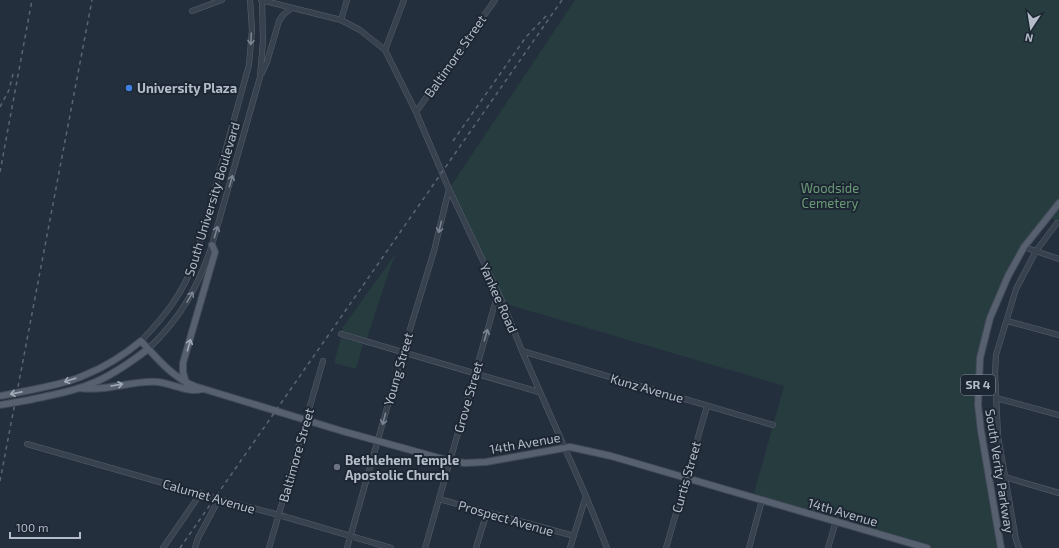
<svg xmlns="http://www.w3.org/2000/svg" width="1059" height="548" font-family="'Exo 2',sans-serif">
  <rect width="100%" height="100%" fill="#242f3e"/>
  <path fill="#263c3f" d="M575 0H1059V224L1049 216 1039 228 1001 291 980 358 978 405 1001 548H927L753 497 784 386 503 303 449 189Z
    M396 253 391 265 366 341 341 334 343 327Z
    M341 338 363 344 356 369 334 363Z"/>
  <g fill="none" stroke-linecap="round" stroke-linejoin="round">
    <defs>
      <path id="minor" d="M261 0 341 20 360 30 385 50 416 112 449 189 503 303 522 351 586 496 607 548
        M192 11 222 0
        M341 20 347 0
        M385 50 404 0
        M262 73 267 62 279 21 283 15 292 8
        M416 112 495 0
        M1024 247 1059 259
        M1007 321 1059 335
        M341 334 539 392
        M141 341C166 315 184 292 196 257L249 65 252 30 250 0
        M148 349C181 318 198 287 212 245L260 77 263 41 262 0
        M522 351 773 425
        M996 398 1059 415
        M27 444 219 499 279 515 391 548
        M1005 477 1059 493
        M439 499 574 536
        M163 548 201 493
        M195 548 198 538 219 499
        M269 548 323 361
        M347 548 403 352 434 251 449 189
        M425 548 498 293
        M476 548 487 512
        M570 548 586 496
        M666 548 707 406
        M749 548 762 500
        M828 548 836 521
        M1019 548 1016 540 998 436 995 373 996 355 1016 289 1036 251 1057 223"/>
      <path id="major" d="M186 383 183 372V363L215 252 212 245
        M80 388C106 392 132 380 158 382 173 384 189 393 203 389
        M31 390C49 386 68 383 85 375 105 367 124 355 141 341 157 358 172 377 194 386L342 431 450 461 465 463 486 462 570 447 611 456 927 548
        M29 400C50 395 73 392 93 383 113 375 131 362 148 349
        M1001 548 981 431 978 405 980 358 990 318 1008 276 1024 247 1059 203"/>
    </defs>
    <use href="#minor" stroke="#565f6c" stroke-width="6"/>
    <use href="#major" stroke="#414a57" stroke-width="8"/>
    <use href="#minor" stroke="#38414e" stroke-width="5"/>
    <use href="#major" stroke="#56606e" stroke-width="6"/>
    <path stroke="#5a6575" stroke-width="1.5" stroke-dasharray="4 4" stroke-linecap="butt" d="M0 107 9 90 13 74
      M453 141 526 37 547 15
      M0 172 32 0
      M0 481 92 0
      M180 548 562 0"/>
    <defs>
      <path id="major-bridge" d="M0 396 31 390
        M0 405 29 400"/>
    </defs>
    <use href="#major-bridge" stroke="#414a57" stroke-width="8" stroke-linecap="butt"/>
    <use href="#major-bridge" stroke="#56606e" stroke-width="6"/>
  </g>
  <defs><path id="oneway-shaft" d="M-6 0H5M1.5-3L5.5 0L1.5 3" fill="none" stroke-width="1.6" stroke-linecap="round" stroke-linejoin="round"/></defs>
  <g stroke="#7c8592">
    <use href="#oneway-shaft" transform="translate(251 39) rotate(93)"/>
    <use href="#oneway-shaft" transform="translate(231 181) rotate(-74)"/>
    <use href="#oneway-shaft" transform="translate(440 227) rotate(104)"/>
    <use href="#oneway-shaft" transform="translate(216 232) rotate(-74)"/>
    <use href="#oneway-shaft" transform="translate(190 297) rotate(-60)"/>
    <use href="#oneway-shaft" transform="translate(486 335) rotate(-74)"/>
    <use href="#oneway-shaft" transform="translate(384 419) rotate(105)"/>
  </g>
  <g stroke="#a1aab7">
    <use href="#oneway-shaft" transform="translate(189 345) rotate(-74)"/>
    <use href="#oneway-shaft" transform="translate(70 380) rotate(162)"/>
    <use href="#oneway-shaft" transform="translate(117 385) rotate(-10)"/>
    <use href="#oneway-shaft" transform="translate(16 393) rotate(169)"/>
  </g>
  <circle fill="#3f7fe0" stroke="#1d2633" stroke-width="1.5" cx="129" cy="88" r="4"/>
  <circle fill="#6b7280" stroke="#1d2633" stroke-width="1.5" cx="337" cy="467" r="4"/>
  <g text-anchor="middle" stroke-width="4" stroke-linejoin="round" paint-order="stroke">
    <rect fill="#1d2633" stroke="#878f9c" stroke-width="1" x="961" y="375" width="34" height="20" rx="3"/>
    <g font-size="12" font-weight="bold" fill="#b4bcc9">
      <text x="978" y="389">SR 4</text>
    </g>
    <g font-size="13" fill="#b4bcc9" stroke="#1d2633">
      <text transform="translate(455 56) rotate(-55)" y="5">Baltimore Street</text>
      <text transform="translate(212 199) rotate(-73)" y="5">South University Boulevard</text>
      <text transform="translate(499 298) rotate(66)" y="5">Yankee Road</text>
      <text transform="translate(398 369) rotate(-74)" y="5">Young Street</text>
      <text transform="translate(647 388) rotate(16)" y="5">Kunz Avenue</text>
      <text transform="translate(468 397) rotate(-74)" y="5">Grove Street</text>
      <text transform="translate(525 443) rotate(-10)" y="5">14th Avenue</text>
      <text transform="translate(296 455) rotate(-74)" y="5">Baltimore Street</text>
      <text transform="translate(1000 471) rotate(81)" y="5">South Verity Parkway</text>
      <text transform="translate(686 477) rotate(-74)" y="5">Curtis Street</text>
      <text transform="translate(209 496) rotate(16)" y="5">Calumet Avenue</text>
      <text transform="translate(843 512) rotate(16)" y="5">14th Avenue</text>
      <text transform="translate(506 518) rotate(16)" y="5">Prospect Avenue</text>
    </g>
    <g font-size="13" font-weight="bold" fill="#b4bcc9" stroke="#1d2633" text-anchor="start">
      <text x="137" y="93">University Plaza</text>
      <text x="345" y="465">Bethlehem Temple<tspan x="345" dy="15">Apostolic Church</tspan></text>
    </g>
    <g font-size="13" fill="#6b9a76" stroke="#1d2633">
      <text x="830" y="193">Woodside<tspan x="830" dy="15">Cemetery</tspan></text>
    </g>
  </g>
  <g transform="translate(1031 28) rotate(192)" stroke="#1d2633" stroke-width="3" paint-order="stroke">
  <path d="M0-3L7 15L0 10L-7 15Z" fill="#b4bcc9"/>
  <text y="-6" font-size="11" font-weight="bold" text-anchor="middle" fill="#b4bcc9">N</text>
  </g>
  <path d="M10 532v6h70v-6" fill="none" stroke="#b4bcc9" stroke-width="2"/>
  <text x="16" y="532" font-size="12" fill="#b4bcc9" stroke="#1d2633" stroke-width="3" paint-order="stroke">100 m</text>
</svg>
